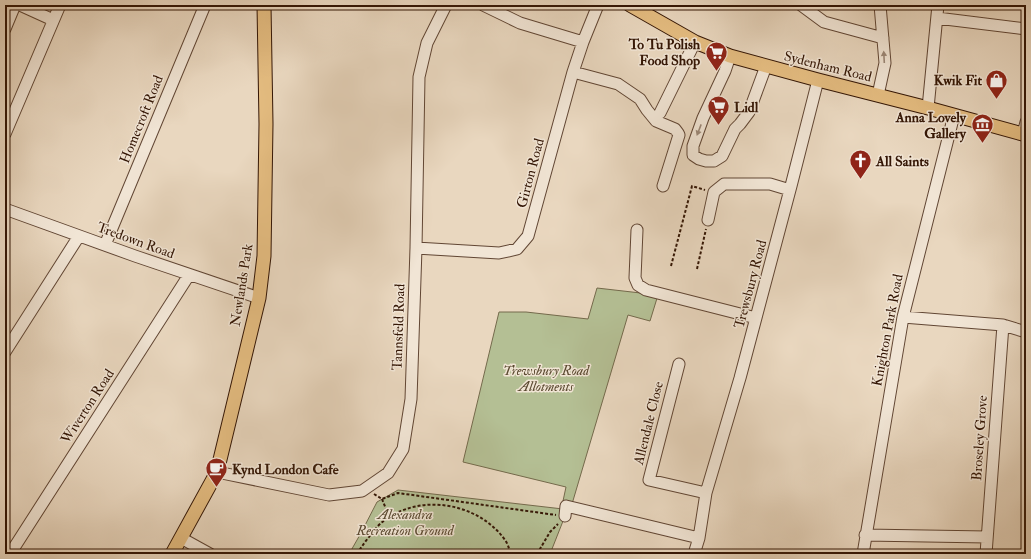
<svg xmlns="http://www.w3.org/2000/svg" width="1031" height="559" font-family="'IM FELL Double Pica',serif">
  <rect width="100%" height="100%" fill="#e9d7bf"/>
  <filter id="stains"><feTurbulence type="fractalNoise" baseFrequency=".005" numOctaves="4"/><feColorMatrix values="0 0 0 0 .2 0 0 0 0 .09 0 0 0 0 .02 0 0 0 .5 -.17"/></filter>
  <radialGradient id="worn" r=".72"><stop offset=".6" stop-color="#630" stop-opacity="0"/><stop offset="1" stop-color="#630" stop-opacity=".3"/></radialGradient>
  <path fill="#b4bf94" stroke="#746a4c" d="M597 288 658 295 650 321 628 315 572 504 563 501 566 487 463 462 499 312H526L588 319Z
    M398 490 563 509 565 516 550 554H349L361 533 377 502Z"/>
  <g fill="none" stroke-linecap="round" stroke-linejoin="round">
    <defs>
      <path id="minor" d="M20 5 53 20
        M483 5 520 23 583 42
        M801 5 824 22 883 38
        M937 18 1026 29
        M5 29 15 5
        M730 56 725 71 703 118 693 146V155L699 159 706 161H714L722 156 735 129 740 124 749 112 766 66
        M573 72 618 84 640 99 647 110 656 121 675 129 678 133 679 135 663 186
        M878 95 885 63 880 5
        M928 108 938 5
        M660 113 695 42
        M5 134 60 5
        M1023 134 1026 122
        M5 209 135 256 259 298
        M708 220 714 192 724 184H770L790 190
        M637 230 635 278 638 285 646 290 756 318
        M105 245 205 5
        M416 248 499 253 517 249 528 236 573 72 583 42 598 5
        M903 317 1003 325 1026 332
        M5 352 79 236
        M679 364 649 480 706 493
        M217 472 329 495 362 491 388 473 403 449 411 399 416 248 419 77 427 43 446 5
        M565 516 566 506 699 538
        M865 535 987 537
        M181 538 210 554
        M10 554 189 275
        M694 554 699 538 706 493 740 378 791 186 818 80
        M863 554 903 317 954 115
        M986 554 1003 325"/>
      <path id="major" d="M630 5 695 42 730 56 818 80 928 108 1026 135
        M172 554 217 472 259 298 264 256 266 124 264 5"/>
    </defs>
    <use href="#minor" stroke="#614634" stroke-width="13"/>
    <use href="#major" stroke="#341605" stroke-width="15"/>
    <path stroke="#341605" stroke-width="2" stroke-dasharray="3 2" stroke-linecap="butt" d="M671 266 692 186 705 190
      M697 269 706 229
      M374 494 382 499 398 493 556 515
      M382 499 386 509 391 517
      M357 554C361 547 375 528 381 523 418 492 478 502 505 540 508 544 509 549 511 554
      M537 554 550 532 558 524"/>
    <use href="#minor" stroke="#f1e5d5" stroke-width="11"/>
    <use href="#major" stroke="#e4bc80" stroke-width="13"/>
  </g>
  <defs><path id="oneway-solid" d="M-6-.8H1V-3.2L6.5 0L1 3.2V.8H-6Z"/></defs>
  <g fill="#9c8877">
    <use href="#oneway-solid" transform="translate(884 57) rotate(-93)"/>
    <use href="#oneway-solid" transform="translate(699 130) rotate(111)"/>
  </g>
  <defs>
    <symbol id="supermarket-pin" viewBox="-11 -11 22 30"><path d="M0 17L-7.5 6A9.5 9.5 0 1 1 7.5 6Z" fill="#8f2418" stroke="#f1e5d5"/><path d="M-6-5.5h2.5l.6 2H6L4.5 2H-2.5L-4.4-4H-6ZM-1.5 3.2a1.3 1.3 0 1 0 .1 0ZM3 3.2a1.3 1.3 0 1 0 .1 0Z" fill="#fff"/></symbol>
    <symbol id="shop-pin" viewBox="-11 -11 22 30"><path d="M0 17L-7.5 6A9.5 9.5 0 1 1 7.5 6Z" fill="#8f2418" stroke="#f1e5d5"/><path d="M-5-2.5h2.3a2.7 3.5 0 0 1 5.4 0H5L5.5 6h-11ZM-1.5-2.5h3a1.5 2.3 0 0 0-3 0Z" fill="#fff"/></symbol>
    <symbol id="museum-pin" viewBox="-11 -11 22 30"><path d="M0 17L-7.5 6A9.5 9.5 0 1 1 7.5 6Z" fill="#8f2418" stroke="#f1e5d5"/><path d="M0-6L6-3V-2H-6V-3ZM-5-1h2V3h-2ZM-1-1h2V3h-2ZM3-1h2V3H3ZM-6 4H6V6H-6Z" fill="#fff"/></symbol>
    <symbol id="church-pin" viewBox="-11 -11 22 30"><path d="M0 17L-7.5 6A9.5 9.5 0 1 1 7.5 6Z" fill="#8f2418" stroke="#f1e5d5"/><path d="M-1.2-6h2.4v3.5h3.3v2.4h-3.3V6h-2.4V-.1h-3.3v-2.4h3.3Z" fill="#fff"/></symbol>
    <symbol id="cafe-pin" viewBox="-11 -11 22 30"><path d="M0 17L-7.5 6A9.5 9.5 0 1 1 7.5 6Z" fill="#8f2418" stroke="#f1e5d5"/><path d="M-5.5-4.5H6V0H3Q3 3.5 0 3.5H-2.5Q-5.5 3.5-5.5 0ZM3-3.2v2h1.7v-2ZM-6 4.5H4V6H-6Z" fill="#fff"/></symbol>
  </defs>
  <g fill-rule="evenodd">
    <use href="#supermarket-pin" x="704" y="40" width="25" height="34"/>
    <use href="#shop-pin" x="984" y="68" width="25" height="34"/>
    <use href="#supermarket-pin" x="706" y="94" width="25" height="34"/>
    <use href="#museum-pin" x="970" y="112" width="25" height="34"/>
    <use href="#church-pin" x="848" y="148" width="25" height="34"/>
    <use href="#cafe-pin" x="204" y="456" width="25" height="34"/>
  </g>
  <g text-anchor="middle" stroke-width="3" stroke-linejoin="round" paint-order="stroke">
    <g font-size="14" font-weight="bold" fill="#341605" stroke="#f1e5d5" text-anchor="end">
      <text x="700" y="49">To Tu Polish<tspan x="700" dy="16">Food Shop</tspan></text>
      <text x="982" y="85">Kwik Fit</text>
      <text x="734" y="112" text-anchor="start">Lidl</text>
      <text x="966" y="122">Anna Lovely<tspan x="966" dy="16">Gallery</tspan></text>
      <text x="876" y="166" text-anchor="start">All Saints</text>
      <text x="232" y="474" text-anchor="start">Kynd London Cafe</text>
    </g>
    <g font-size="14" fill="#341605" stroke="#f1e5d5">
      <text transform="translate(828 66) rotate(14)" y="5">Sydenham Road</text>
      <text transform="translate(141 119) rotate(-68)" y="5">Homecroft Road</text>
      <text transform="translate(530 173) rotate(-75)" y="5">Girton Road</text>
      <text transform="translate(136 240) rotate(20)" y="5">Tredown Road</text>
      <text transform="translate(750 284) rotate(-75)" y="5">Trewsbury Road</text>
      <text transform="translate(241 285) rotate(-81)" y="5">Newlands Park</text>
      <text transform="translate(398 327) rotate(-88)" y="5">Tannsfeld Road</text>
      <text transform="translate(887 330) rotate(-79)" y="5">Knighton Park Road</text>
      <text transform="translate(87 406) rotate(-57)" y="5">Wiverton Road</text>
      <text transform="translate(648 423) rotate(-76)" y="5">Allendale Close</text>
      <text transform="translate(979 438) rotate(-86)" y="5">Broseley Grove</text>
    </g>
    <g font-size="14" font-style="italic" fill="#5a4930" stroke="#f1e5d5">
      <text x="546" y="375">Trewsbury Road<tspan x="546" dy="16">Allotments</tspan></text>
      <text x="405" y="519">Alexandra<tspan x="405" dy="16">Recreation Ground</tspan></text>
    </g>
  </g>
  <rect width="1031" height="559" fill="none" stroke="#e9d7bf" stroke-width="20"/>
  <rect x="6" y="6" width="1019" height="547" fill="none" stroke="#341605" stroke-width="2"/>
  <rect x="10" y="10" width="1011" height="539" fill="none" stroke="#341605"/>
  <rect width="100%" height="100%" filter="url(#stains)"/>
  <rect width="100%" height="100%" fill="url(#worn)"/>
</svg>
